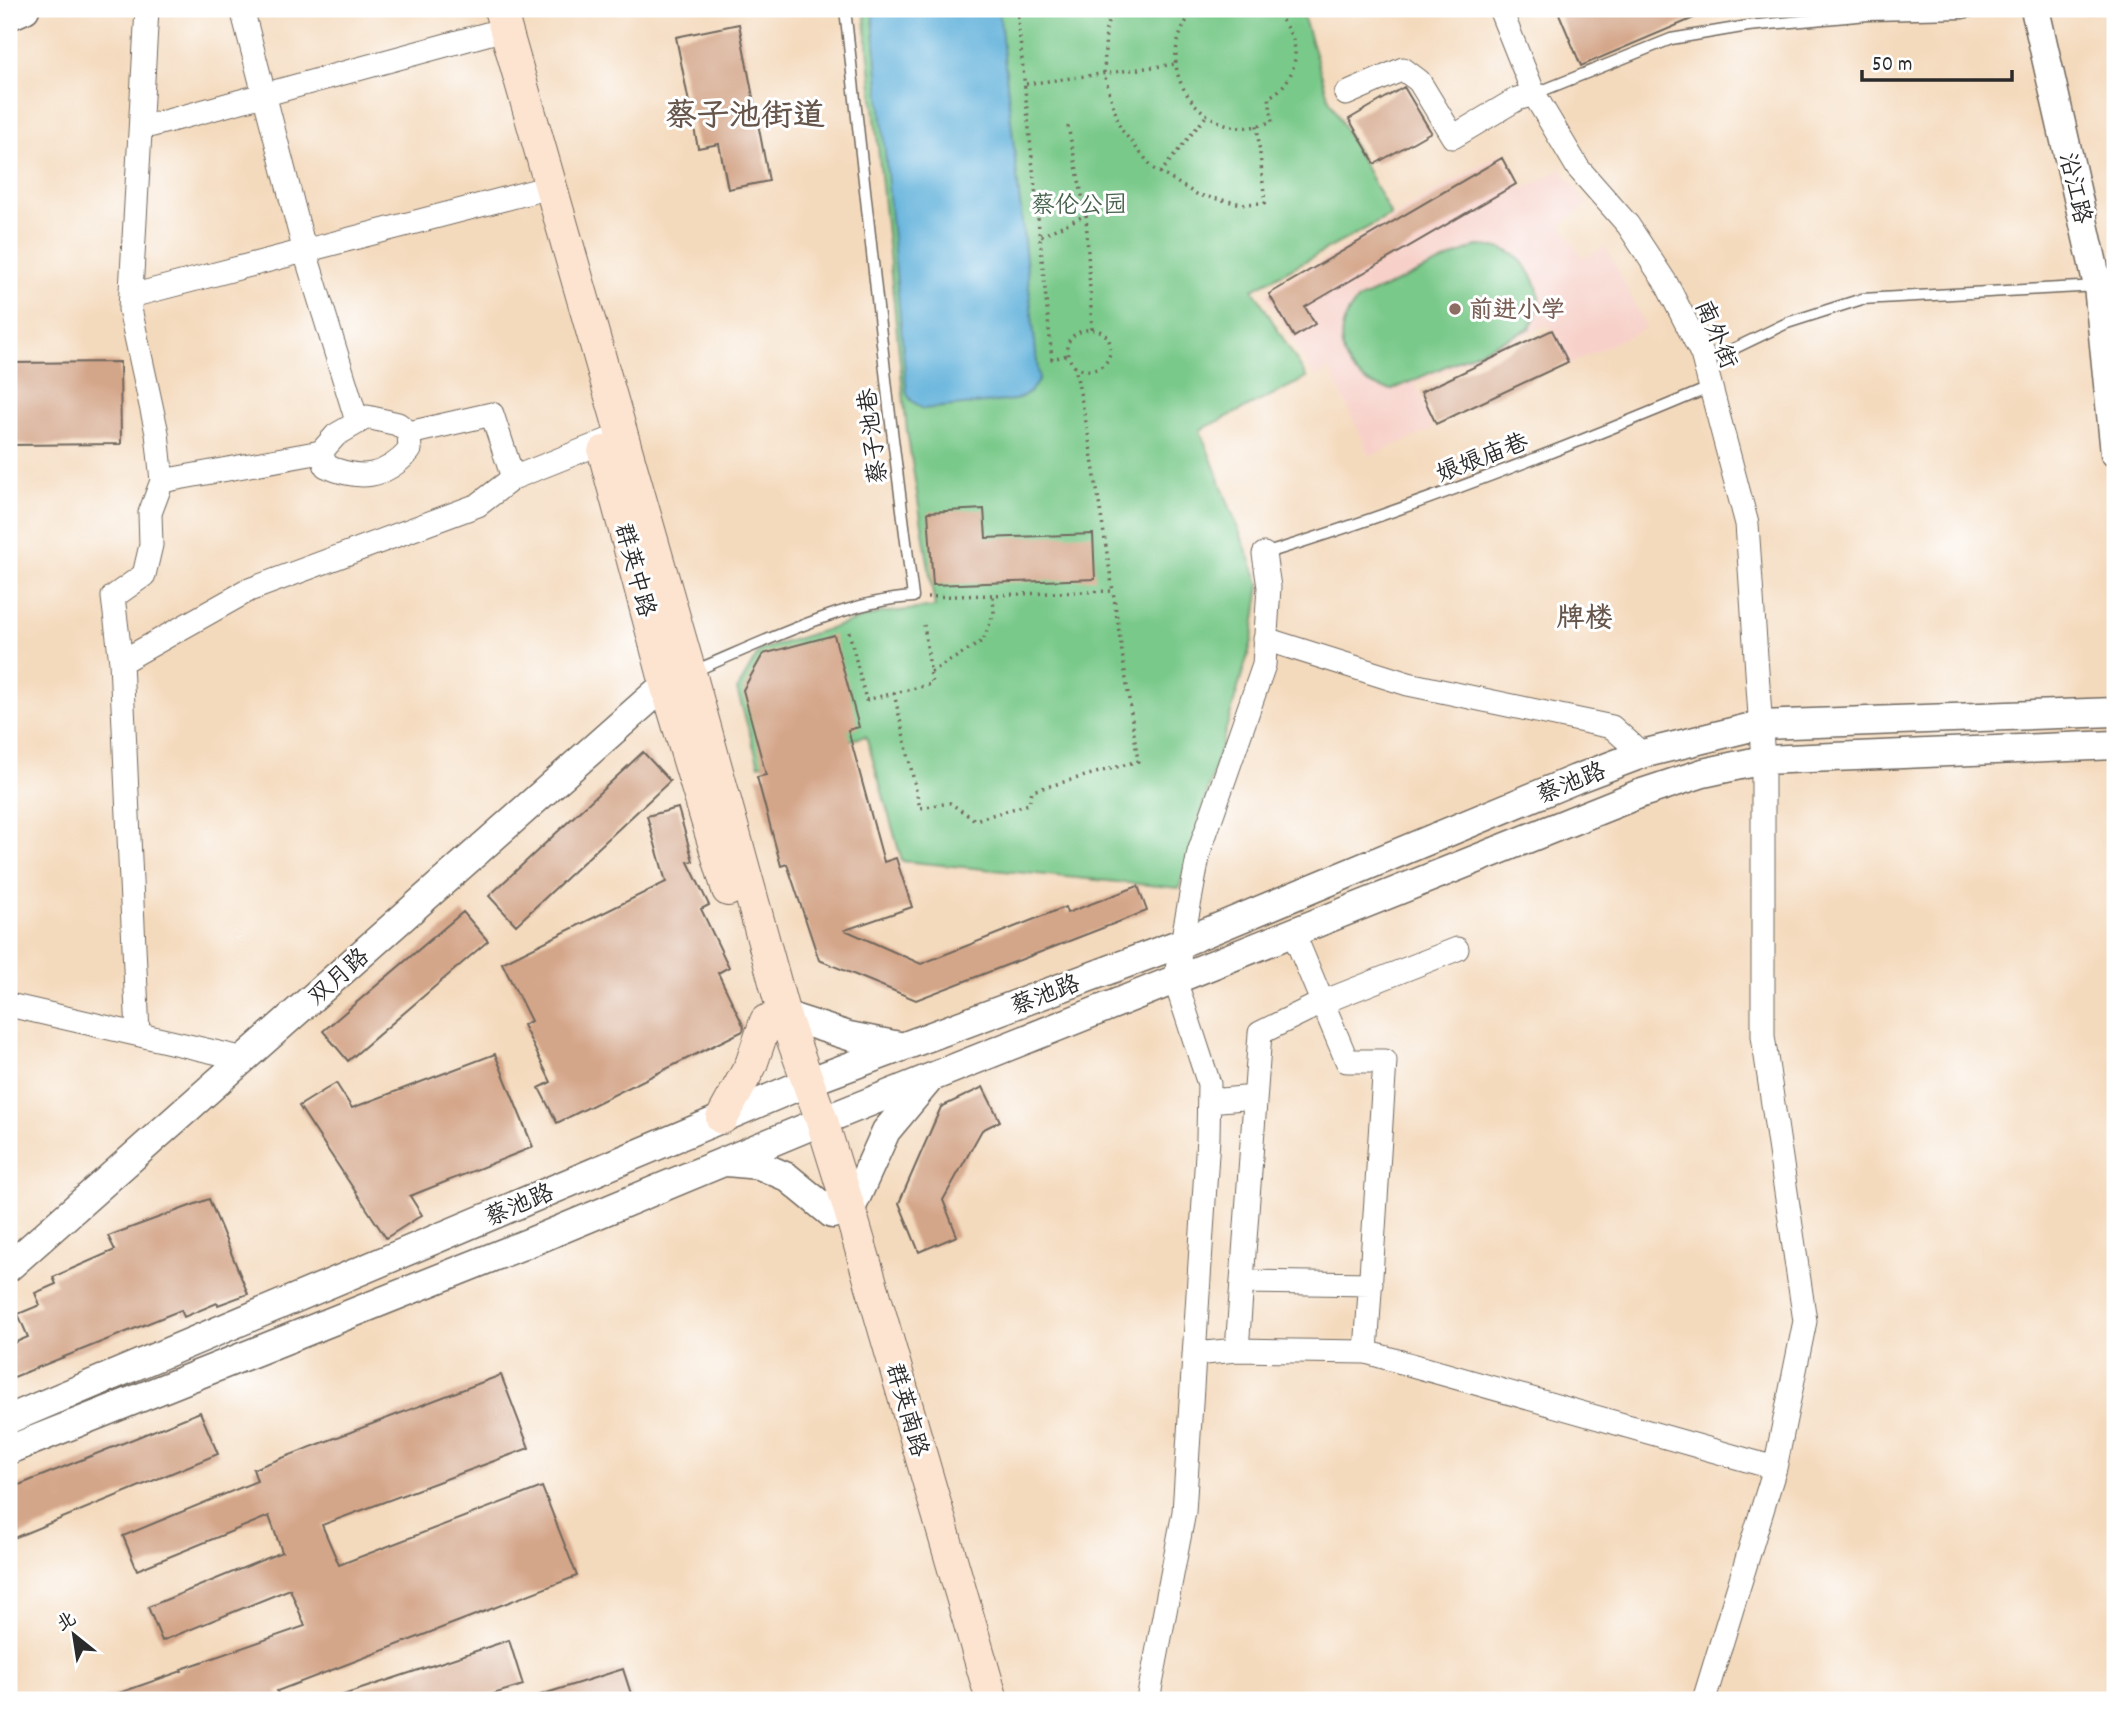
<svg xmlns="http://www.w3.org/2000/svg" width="2124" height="1709" font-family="Dekko,'LXGW WenKai TC',sans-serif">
  <rect width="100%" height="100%" fill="#fff"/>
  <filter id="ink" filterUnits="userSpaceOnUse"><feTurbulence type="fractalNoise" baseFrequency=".0143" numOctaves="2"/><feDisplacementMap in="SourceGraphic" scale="14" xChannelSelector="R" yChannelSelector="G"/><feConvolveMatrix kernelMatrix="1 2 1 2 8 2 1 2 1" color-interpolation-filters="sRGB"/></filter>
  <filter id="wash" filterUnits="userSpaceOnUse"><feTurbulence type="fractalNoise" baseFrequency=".00686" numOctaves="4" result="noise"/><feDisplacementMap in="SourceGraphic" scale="28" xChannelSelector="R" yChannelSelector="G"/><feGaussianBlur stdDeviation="1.57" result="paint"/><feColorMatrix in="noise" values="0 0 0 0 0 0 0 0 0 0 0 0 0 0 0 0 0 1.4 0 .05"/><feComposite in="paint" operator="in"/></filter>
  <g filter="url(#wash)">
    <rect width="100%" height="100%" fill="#f4dabd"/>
    <path fill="#f7d1c9" d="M1501 153 1522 190 1561 169 1587 204 1561 225 1583 258 1606 247 1646 328 1566 366 1548 324 1416 384 1433 429 1370 456 1330 369 1315 377 1265 294Z"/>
    <path fill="#79c98a" stroke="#527a5a" stroke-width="2" d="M864 9H1301L1329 99 1391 215 1253 289 1307 378 1200 430 1260 585 1252 641 1179 888 902 861 866 736 759 765 737 690 760 650 880 613 935 607 907 431Z
      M1477 246C1504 246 1518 252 1532 276 1537 284 1540 293 1539 303 1538 312 1534 320 1529 329L1392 390C1344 384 1324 334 1359 299Z"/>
    <path fill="#5fb0da" stroke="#456e82" stroke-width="2" d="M872 9H999L1039 380 1029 393 1015 400 923 409 911 400 907 394Z"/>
    <g id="blocks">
      <path fill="#d4a689" d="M1557 9H1715L1581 66Z
        M739 24 769 181 728 189 719 144 698 148 676 37Z
        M1404 87 1431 132 1375 164 1349 119Z
        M1502 158 1516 184 1305 307 1315 324 1294 337 1269 294Z
        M1552 330 1568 362 1436 424 1421 392Z
        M120 362 121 444 9 445V363Z
        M984 509 986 538 1093 534 1095 579 933 585 928 512Z
        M834 635 859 727 848 730 884 862 896 858 912 907 845 930 921 964 1065 907 1067 913 1138 886 1147 911 916 1000 819 960 787 864 781 866 757 777 766 775 743 690 763 654Z
        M643 752 670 781 516 925 489 896Z
        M678 808 693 861 688 862 709 905 701 909 729 967 718 973 744 1027 743 1031 557 1123 539 1088 551 1082 523 1025 531 1021 502 963 666 882 647 816Z
        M463 912 488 941 348 1061 323 1031Z
        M495 1054 533 1147 410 1196 422 1215 386 1238 299 1106 336 1083 352 1108Z
        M983 1087 1000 1121 982 1130 943 1200 957 1236 919 1252 899 1203 941 1107Z
        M209 1199 248 1294 218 1305 217 1303 184 1317 181 1310 9 1379V1345L28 1337 18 1314 40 1305 35 1293 56 1284 53 1277 115 1250 108 1236Z
        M501 1375 529 1448 322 1525 339 1565 542 1487 577 1576 277 1691 280 1700H105V1698L182 1671 181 1669 305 1626 290 1589 162 1641 148 1607 282 1552 269 1516 137 1570 123 1536 257 1481 253 1469Z
        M200 1412 218 1454 9 1540V1489Z
        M509 1640 523 1685 473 1700H337V1697Z
        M623 1669 633 1700H535L534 1697Z"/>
    </g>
  </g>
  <g filter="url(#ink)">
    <use href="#blocks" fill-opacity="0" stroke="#71685e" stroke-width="2"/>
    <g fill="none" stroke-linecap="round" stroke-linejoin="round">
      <defs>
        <path id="service" d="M1534 94 1671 39 1748 26 1868 15 1963 13 1981 9
          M1704 363 1787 323 1862 299 2098 286
          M1264 554C1416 507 1564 449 1711 387
          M694 671C757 645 847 600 913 597L889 407 845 9"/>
        <path id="minor" d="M242 9 305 252 357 421
          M1500 9 1534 94 1578 168 1628 225 1666 283 1702 354 1747 524 1763 760V1036L1805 1321 1775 1468 1704 1700
          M1346 94 1403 69 1419 81 1453 137 1517 99 1534 94
          M142 128 505 29
          M131 296 550 187
          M409 433 492 414 513 478
          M162 481 321 452 336 435 367 417 398 424 409 433 410 450C385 478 360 481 326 466L321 452
          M1265 639 1408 684 1612 727 1642 754
          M121 662 249 590 478 505 513 478 616 437
          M1293 932 1347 1061H1385L1366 1352
          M9 1005 245 1059
          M138 1034 121 662 113 597 144 575 151 545 150 513 162 481 157 433 130 309 147 9
          M1209 1101 1255 1097
          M1242 1282 1371 1284
          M1237 1350 1260 1033 1323 1002 1457 949
          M1194 1354 1237 1350 1366 1352 1775 1468
          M1148 1700 1184 1512 1208 1138 1209 1084 1175 980 1199 852 1264 665 1269 587 1264 554"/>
        <path id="tertiary" d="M2035 9 2098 286 2115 453
          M9 16 25 9
          M784 1015 849 1036 899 1046
          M727 1162 759 1165 787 1177 832 1214
          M850 1211 886 1131 927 1082
          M9 1267 666 684
          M9 1419 808 1082 1181 943 1576 779 1642 754 1760 725 2115 712
          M9 1450 533 1241 822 1121 1639 794 1703 773 1763 760 2115 745"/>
        <path id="secondary" d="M500 9 690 673 784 1015 822 1121 850 1211 992 1700
          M604 452 666 684 728 890
          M722 1118 751 1065 766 1021"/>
      </defs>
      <use href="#service" stroke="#71685e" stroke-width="13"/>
      <use href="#minor" stroke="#71685e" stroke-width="25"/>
      <use href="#tertiary" stroke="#71685e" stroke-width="31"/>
      <use href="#secondary" stroke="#71685e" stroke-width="34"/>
      <path stroke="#71685e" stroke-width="3.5" stroke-dasharray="2 5" stroke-linecap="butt" d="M1017 9 1052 359 1068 355
        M1113 9 1106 28 1104 74 1120 128 1154 169 1198 195 1242 204 1265 203 1257 125
        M1194 9C1183 25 1174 43 1176 64 1179 99 1215 131 1251 127 1258 126 1266 123 1272 122L1269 97C1289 87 1300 62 1293 40 1289 29 1281 19 1275 11L1272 9
        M1026 84 1176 64
        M1068 126 1086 215 1092 329
        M1160 173 1207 115
        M1041 236 1113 202
        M927 597 1113 591 1088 433 1075 367C1043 330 1116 312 1110 353 1107 370 1089 374 1075 367
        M849 632 866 700 932 684 924 625
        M931 672 983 641 994 613 993 595
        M894 693 920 808 950 803 975 820 1029 804 1032 791 1138 761 1113 591"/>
      <use href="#service" stroke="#fff" stroke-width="10"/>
      <use href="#minor" stroke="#fff" stroke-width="23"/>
      <use href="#tertiary" stroke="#fff" stroke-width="28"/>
      <use href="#secondary" stroke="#fde4d1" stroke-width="32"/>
    </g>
  </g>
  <circle fill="#8d6e63" stroke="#fff" stroke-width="2.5" cx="1455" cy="309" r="7"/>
  <g text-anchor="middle" stroke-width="6" stroke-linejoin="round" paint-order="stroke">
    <g font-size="24" fill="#2b2b2b" stroke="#fff">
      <text transform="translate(2076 188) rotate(77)" y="8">沿江路</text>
      <text transform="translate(1717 334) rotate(67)" y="8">南外街</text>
      <text transform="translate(872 436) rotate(-97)" y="8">蔡子池巷</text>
      <text transform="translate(1482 457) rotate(-21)" y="8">娘娘庙巷</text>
      <text transform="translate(636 570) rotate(75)" y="8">群英中路</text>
      <text transform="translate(1571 782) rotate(-22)" y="8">蔡池路</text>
      <text transform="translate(338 976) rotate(-42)" y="8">双月路</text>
      <text transform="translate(1045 994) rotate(-21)" y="8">蔡池路</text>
      <text transform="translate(519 1204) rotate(-23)" y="8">蔡池路</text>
      <text transform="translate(908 1410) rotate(74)" y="8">群英南路</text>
    </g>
    <g font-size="24" fill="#46624c" stroke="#fff">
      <text x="1079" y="212">蔡伦公园</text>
    </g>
    <g font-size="24" font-weight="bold" fill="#785e54" stroke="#fff" text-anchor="start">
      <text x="1469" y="317">前进小学</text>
    </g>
    <g font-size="28" font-weight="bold" fill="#66564c" stroke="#fff">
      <text x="1585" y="626">牌楼</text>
    </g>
    <g font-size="32" font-weight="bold" fill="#66564c" stroke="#fff">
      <text x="745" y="125">蔡子池街道</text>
    </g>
  </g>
  <rect width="2124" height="1709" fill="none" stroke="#fff" stroke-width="35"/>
  <g transform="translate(74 1635) rotate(330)" stroke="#ffffff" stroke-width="5" paint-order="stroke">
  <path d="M0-5L12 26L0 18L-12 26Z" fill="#2b2b2b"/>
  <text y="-10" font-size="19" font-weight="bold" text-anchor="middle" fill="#2b2b2b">北</text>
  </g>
  <path d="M1862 70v10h150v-10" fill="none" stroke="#2b2b2b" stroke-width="3.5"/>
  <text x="1872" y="70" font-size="21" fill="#2b2b2b" stroke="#ffffff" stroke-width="5" paint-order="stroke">50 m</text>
</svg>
